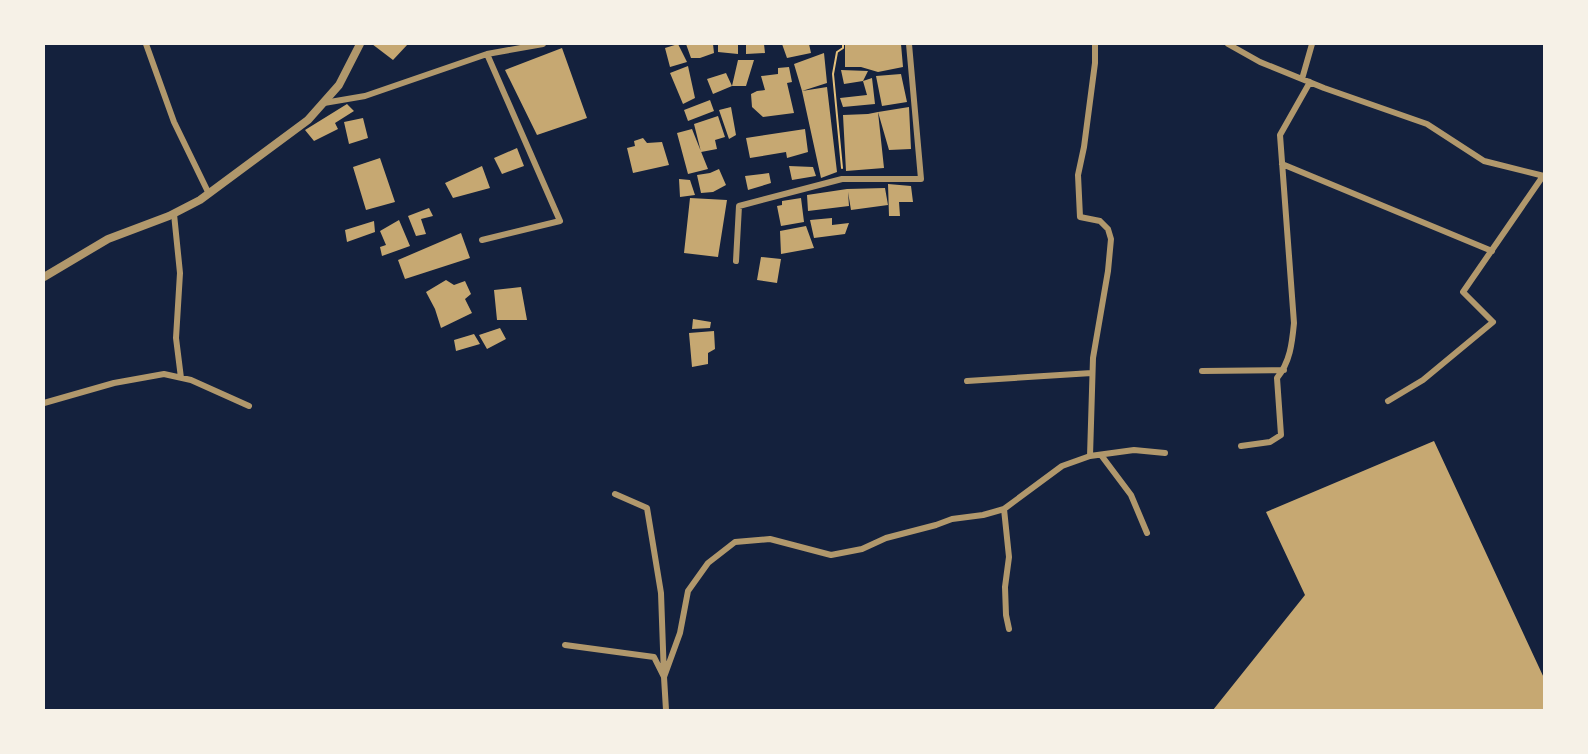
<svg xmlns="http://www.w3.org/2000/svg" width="1588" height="754" font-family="Signika,sans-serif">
  <rect width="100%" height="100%" fill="#14213d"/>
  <path fill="#c6a872" d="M372 44H408L393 60Z
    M678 44 687 62 670 67 665 48Z
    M686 44H713L714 53 700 58H691Z
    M718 44H738V54L718 52Z
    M746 44H764L765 53 746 54Z
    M782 44H809L811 53 787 58Z
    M845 44H901L903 67 878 72 861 67H845Z
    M562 48 587 118 537 135 505 70Z
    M824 53 827 83 802 91 794 64Z
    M738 60H754L746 86H732Z
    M688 66 695 98 683 104 670 73Z
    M789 67 792 82 787 83 794 113 763 117 752 107 751 94 757 91 765 90 761 76 778 74V68Z
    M841 70 868 71 863 81 844 84Z
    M726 73 732 86 713 94 707 79Z
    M901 74 907 102 882 106 876 76Z
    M872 78 875 104 843 107 840 98 867 95 863 81Z
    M827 87 837 172 821 178 802 91Z
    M710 100 714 111 688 121 684 110Z
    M347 104 354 111 335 123 338 129 314 141 305 130Z
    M731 107 736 135 729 139 719 110Z
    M909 107 911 149 889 150 878 112Z
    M878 112 884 168 846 171 843 115 868 114Z
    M718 116 725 137 715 140 717 149 701 152 694 124Z
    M363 118 368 138 349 144 344 122Z
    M692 129 708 169 688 174 677 133Z
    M805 129 808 152 787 158 786 152 750 158 746 138Z
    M643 138 647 143 662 142 669 165 633 173 627 148 635 146 634 141Z
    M517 148 524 166 502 174 494 158Z
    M380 158 395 202 366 210 353 167Z
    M482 166 490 188 453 198 445 183Z
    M789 166 813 167 816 176 792 180Z
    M719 169 726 185 713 192 701 193 697 175 710 173Z
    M769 173 771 183 748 190 745 176Z
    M679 179 690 180 695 195 680 197Z
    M888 184 911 186 913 202H899L900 216H889Z
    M885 188 888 205 851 210 848 192 849 206 808 211 807 195 847 189Z
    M690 198 727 200 718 257 684 253Z
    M801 198 804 222 781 226 777 206 782 205V201Z
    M429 208 433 216 421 219 426 234 416 236 408 216Z
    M832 218V225L849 223 845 234 814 238 810 220Z
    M399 220 410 246 382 256 380 247 386 245 380 231Z
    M374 221 375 232 347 242 345 230Z
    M806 226 814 248 781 254 780 231Z
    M461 233 470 258 405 279 398 260Z
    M761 257 781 259 777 283 757 280Z
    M446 280 454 285 465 281 471 294 465 299 472 313 441 328 435 309 426 292Z
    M521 287 527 320H497L494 290Z
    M693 319 711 322 710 328 692 329Z
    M500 328 506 339 487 349 479 335Z
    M714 331 715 349 708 353V364L692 367 689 333Z
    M474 334 480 344 456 351 454 340Z
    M1434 441 1544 678V710H1213L1305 595 1266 512Z"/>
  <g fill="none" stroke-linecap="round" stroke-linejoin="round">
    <path stroke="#e5c07b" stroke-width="2" d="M842 168 833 74 837 52 843 48V44"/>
    <path stroke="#b1986c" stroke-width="6" d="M146 44 174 122 209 194
      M1228 44 1260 62 1324 88 1427 124 1484 161 1544 176
      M487 54 543 44
      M1302 79 1312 44
      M324 103 365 96 487 54 560 221 482 240
      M1282 164 1492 251
      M174 214 180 273 176 338 181 378
      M736 261 739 206 842 179H921L909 44
      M1202 371 1284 370
      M967 381 1092 373
      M1388 401 1423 380 1493 322 1463 292 1543 176
      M44 403 114 383 164 374 191 380 249 406
      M1241 446 1270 442 1281 435 1277 378C1290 362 1292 344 1294 323L1280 135 1310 82
      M1101 455 1131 495 1147 533
      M1090 456 1134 450 1165 453
      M615 494 647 508 661 593 664 677 680 633 688 591 708 563 735 542 770 539 831 555 862 549 886 538 936 525 952 519 983 515 1004 509
      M1009 629 1006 615 1005 587 1009 557 1004 509 1062 466 1090 456 1093 358 1108 271 1111 239 1108 229 1100 221 1080 217 1078 175 1084 147 1095 63V44
      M565 645 654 657 664 677 666 710"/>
    <path stroke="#b1986c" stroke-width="8" d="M44 277 108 239 169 216 200 200 308 120 339 85 360 44"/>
  </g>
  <rect width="1588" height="754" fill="none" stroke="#f6f1e7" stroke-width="90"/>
</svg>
